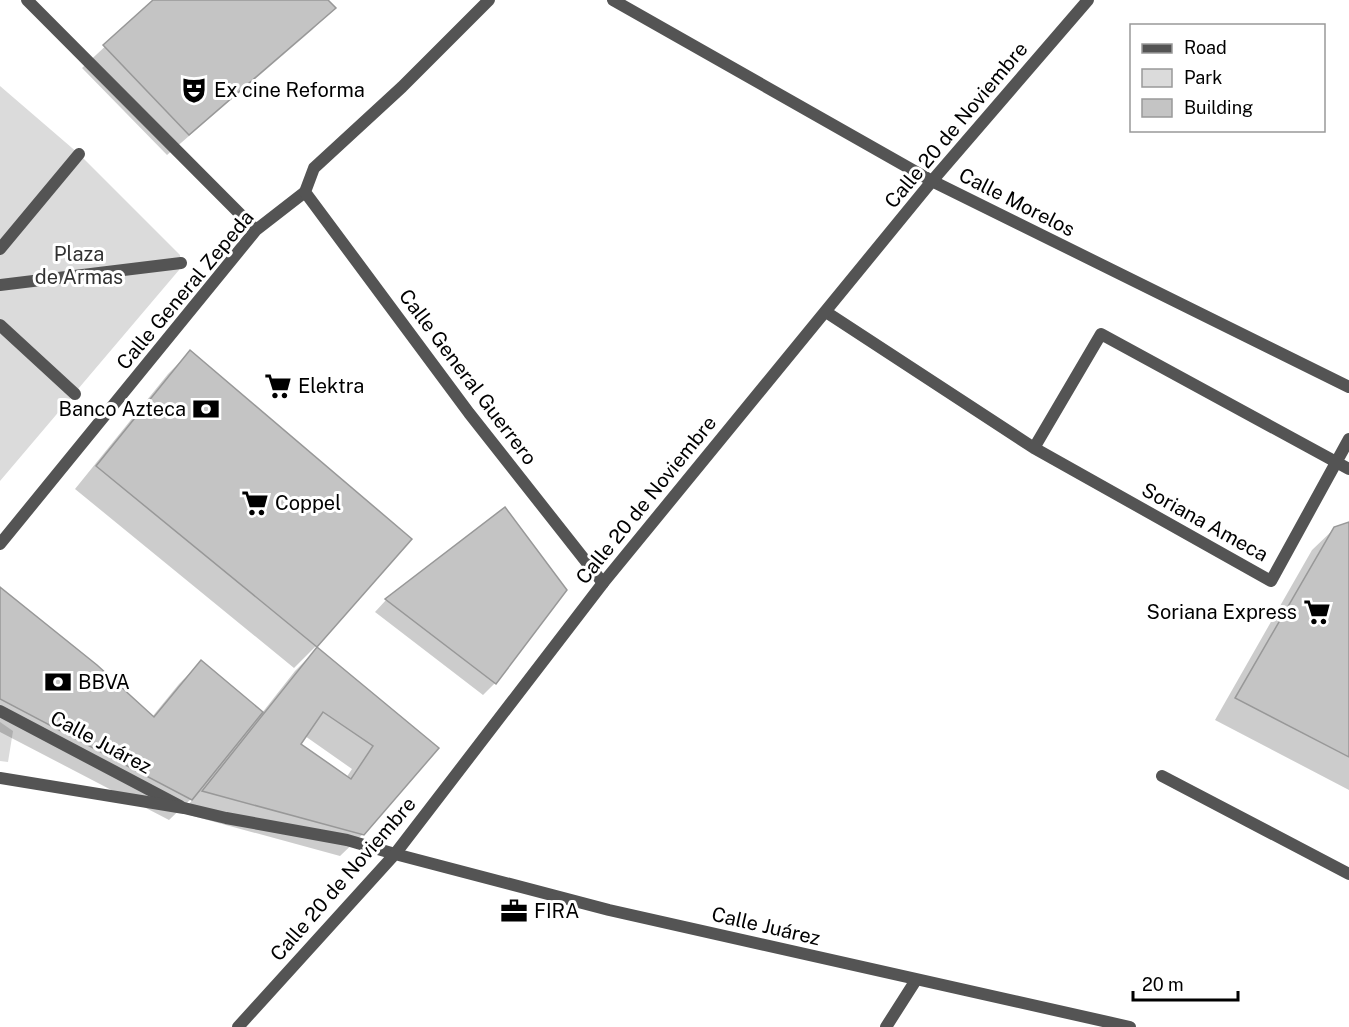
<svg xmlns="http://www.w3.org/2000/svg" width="1349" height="1027" font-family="'Public Sans',sans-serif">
  <rect width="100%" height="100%" fill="#fff"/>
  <path fill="#dbdbdb" d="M0 86 79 154 180 255 181 263 179 270 0 481Z
    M0 722 13 731 8 762 0 761Z"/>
  <path fill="#0003" fill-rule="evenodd" d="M155 0H326L333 8 312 30 167 155 82 68Z
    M190 352 410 539 316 646 294 668 75 489 168 374Z
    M505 509 495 683 483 695 375 612 386 600Z
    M1349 524V790L1215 720 1312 550 1335 528Z
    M0 589 152 717 179 684 201 662 262 713 295 671 317 649 437 748 363 834 340 856 182 813 193 799 192 798 169 820 0 732ZM305 736 352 769 346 778 299 745Z"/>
  <path fill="#c4c4c4" stroke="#989898" stroke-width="1.5" fill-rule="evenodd" d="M153 0H328L336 8 189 135 103 45Z
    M190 350 412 539 317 647 96 466Z
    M505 507 567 590 496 684 385 599Z
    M1349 522V757L1235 698 1334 527Z
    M0 587 97 665 154 717 201 660 263 712 192 800 0 699Z
    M317 647 439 748 364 835 202 791ZM323 712 373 746 351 779 301 744Z"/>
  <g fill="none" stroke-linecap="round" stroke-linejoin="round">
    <path stroke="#545454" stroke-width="12" d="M826 312 1034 448 1271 581 1349 439
      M1034 448 1101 334 1349 469
      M1162 776 1349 874
      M886 1027 916 980"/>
    <path stroke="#545454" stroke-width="12" d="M27 0 256 230
      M0 249 79 154
      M0 285 181 263
      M0 325 75 394
      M0 544 256 230 305 192
      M0 711 180 806"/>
    <path stroke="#545454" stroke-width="12" d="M489 0 402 87 314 168 305 192 469 413 603 583
      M613 0 932 181 1349 387
      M0 778 184 808 226 818 347 840 395 854"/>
    <path stroke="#545454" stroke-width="12" d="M395 854 609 910 1130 1027
      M238 1027 395 854 603 583 932 181 1088 0"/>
  </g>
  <defs>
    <symbol id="theatre-bare" viewBox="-9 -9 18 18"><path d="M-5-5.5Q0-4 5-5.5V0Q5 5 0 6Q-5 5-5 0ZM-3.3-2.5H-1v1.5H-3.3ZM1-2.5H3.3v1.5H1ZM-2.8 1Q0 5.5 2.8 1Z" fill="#000" stroke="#fff" stroke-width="2.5" paint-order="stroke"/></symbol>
    <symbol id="supermarket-bare" viewBox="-9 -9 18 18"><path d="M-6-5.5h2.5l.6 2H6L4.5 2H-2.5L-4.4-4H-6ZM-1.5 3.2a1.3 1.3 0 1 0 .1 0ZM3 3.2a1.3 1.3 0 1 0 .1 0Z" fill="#000" stroke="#fff" stroke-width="2.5" paint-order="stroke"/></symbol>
    <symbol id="bank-bare" viewBox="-9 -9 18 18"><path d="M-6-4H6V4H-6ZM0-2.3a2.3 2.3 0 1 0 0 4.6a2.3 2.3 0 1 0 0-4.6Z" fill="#000" stroke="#fff" stroke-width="2.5" paint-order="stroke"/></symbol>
    <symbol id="office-bare" viewBox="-9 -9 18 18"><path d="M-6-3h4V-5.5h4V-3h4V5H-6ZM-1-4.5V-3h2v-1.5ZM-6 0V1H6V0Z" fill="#000" stroke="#fff" stroke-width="2.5" paint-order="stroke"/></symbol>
  </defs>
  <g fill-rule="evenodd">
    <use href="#theatre-bare" x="175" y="71" width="38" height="38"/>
    <use href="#supermarket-bare" x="259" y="367" width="38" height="38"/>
    <use href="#bank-bare" x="187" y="390" width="38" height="38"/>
    <use href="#supermarket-bare" x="236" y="484" width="38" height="38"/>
    <use href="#supermarket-bare" x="1298" y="593" width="38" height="38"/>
    <use href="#bank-bare" x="39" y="663" width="38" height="38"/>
    <use href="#office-bare" x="495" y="892" width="38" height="38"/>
  </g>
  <g text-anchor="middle" stroke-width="6" stroke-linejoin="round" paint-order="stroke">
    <g font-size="20" fill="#000" stroke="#fff" text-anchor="start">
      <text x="214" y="97">Ex cine Reforma</text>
      <text x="298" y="393">Elektra</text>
      <text x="186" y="416" text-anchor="end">Banco Azteca</text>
      <text x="275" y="510">Coppel</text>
      <text x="1297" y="619" text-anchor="end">Soriana Express</text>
      <text x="78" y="689">BBVA</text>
      <text x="534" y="918">FIRA</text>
    </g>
    <g font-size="20" fill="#000" stroke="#fff">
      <text transform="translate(956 125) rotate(-50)" y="7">Calle 20 de Noviembre</text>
      <text transform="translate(1017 202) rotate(27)" y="7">Calle Morelos</text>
      <text transform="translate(185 290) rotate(-50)" y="7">Calle General Zepeda</text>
      <text transform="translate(468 377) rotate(53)" y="7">Calle General Guerrero</text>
      <text transform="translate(646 500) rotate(-51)" y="7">Calle 20 de Noviembre</text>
      <text transform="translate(1205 522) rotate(29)" y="7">Soriana Ameca</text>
      <text transform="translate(101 742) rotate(28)" y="7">Calle Juárez</text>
      <text transform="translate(343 879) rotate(-49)" y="7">Calle 20 de Noviembre</text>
      <text transform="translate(766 926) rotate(13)" y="7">Calle Juárez</text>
    </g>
    <g font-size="20" fill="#323232" stroke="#fff">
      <text x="79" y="261">Plaza<tspan x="79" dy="23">de Armas</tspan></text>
    </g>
  </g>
  <rect x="1130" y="24" width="195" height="108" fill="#ffffff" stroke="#999999" stroke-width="1.5"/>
  <rect x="1142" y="44" width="30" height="9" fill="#545454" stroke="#999999" stroke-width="1.5"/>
  <text x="1184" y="54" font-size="18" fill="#000000">Road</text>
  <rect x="1142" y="69" width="30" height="18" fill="#dbdbdb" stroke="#999999" stroke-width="1.5"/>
  <text x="1184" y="84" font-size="18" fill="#000000">Park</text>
  <rect x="1142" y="99" width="30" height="18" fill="#c4c4c4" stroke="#999999" stroke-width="1.5"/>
  <text x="1184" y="114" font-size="18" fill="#000000">Building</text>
  <path d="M1133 991v9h105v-9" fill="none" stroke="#000000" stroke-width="3"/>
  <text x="1142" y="991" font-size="18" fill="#000000" stroke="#ffffff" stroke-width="4.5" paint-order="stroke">20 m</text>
</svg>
